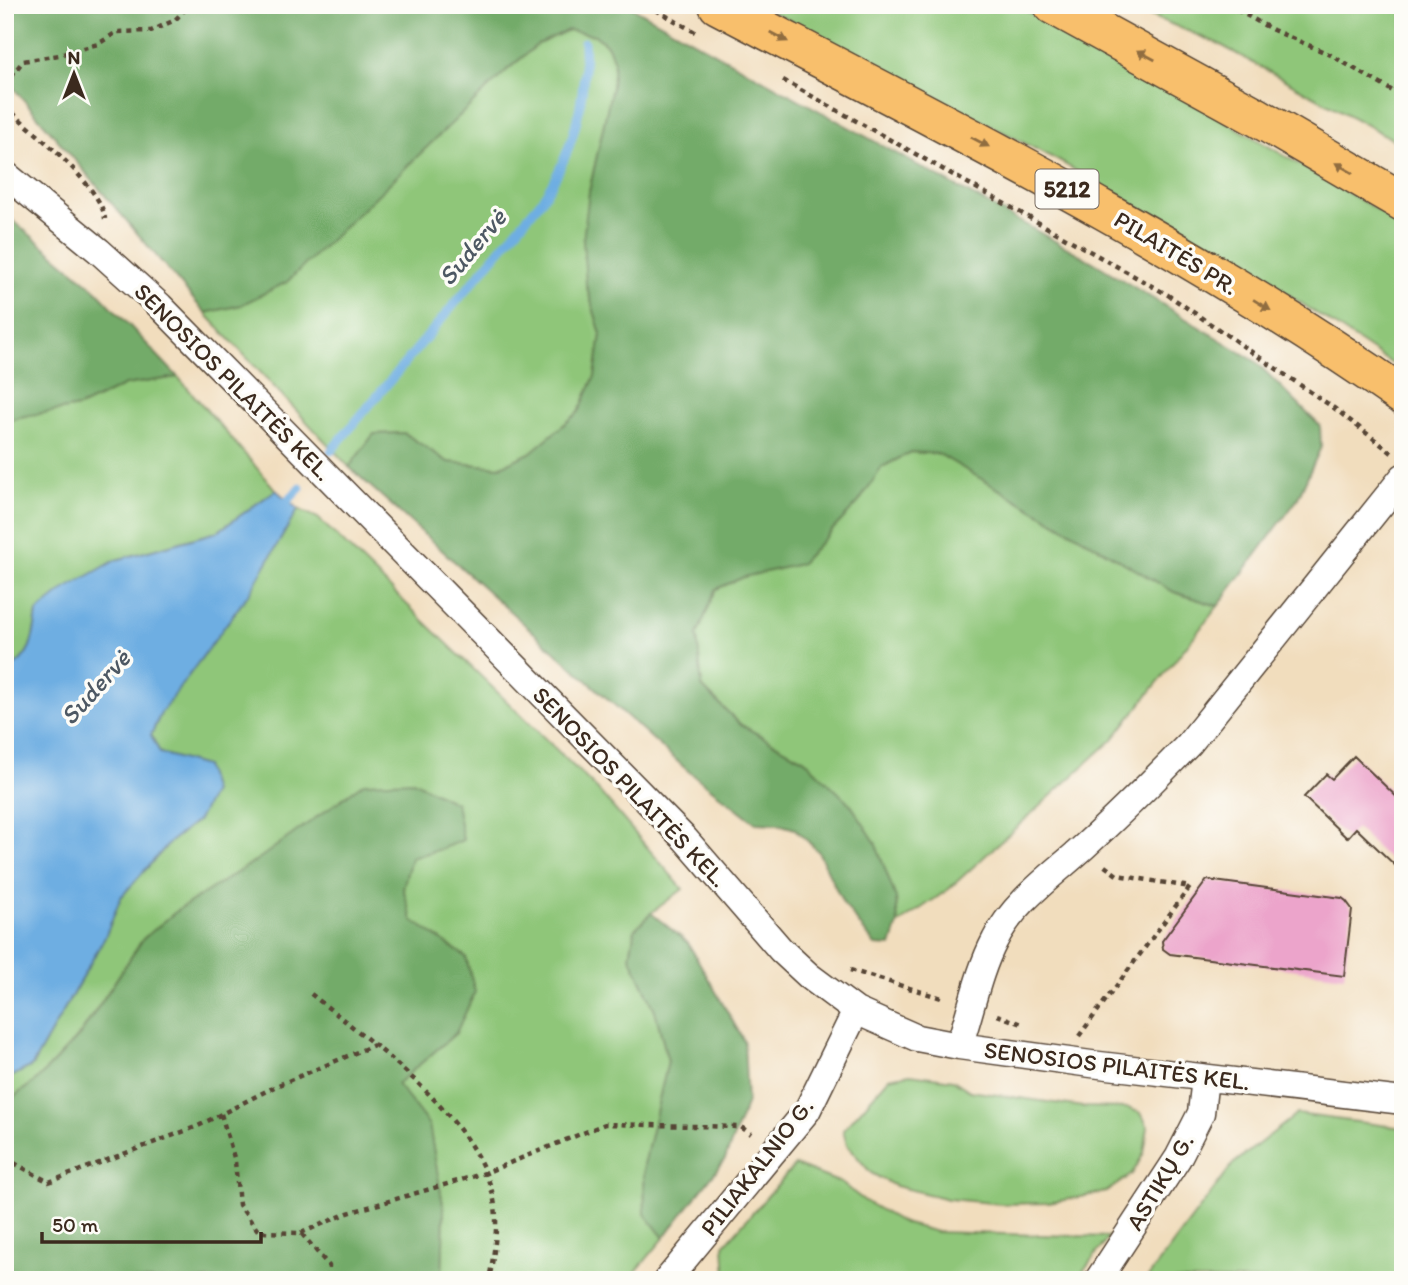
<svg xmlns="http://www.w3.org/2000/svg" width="1408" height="1285" font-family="Itim,sans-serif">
  <rect width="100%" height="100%" fill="#fdfcf7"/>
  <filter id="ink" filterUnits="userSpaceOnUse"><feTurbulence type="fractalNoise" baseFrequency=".0143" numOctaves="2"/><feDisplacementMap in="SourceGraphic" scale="14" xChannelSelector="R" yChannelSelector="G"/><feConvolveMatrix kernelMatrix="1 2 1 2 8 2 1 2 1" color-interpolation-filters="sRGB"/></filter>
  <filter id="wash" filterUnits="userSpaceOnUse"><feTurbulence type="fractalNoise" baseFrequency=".00686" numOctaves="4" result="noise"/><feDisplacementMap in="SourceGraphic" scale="28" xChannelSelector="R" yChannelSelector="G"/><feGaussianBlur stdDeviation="1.57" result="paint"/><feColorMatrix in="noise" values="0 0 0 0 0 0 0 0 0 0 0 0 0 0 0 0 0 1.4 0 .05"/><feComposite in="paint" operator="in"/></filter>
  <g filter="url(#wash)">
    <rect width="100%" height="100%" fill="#f1ddbd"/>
    <path fill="#8fc679" stroke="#65784c" stroke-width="2" d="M759 5H1016L1203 108 1403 225V371L1286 293 1059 161Z
      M1125 5H1403V145L1219 44Z
      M568 30 595 35 608 46 614 62 612 87 589 192 586 284 601 334 595 376 579 412 530 453 499 467 448 462 404 433 374 434 349 467 205 313 241 305 506 71 538 44Z
      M178 377 276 490 217 532 116 560 37 612C34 637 32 659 5 671V422L19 417 79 407 125 385Z
      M911 452 939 454 1174 592 1218 606 1113 739 949 889 898 924 896 898 805 760 741 725 702 687 697 635 716 589 744 577 858 503 882 467Z
      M298 509 318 518 598 790 683 889 651 913 635 929 630 956 655 1010 668 1061 644 1165 645 1214 664 1238 629 1280H442L444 1210 429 1126 397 1084 456 1033 466 957 412 920 403 888 411 857 441 849 462 840 257 860 178 910 143 939 80 1034 37 1080 5 1103V1080L32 1066 105 937 121 897 170 842 198 820 205 766 160 753 151 735 161 713 250 592Z
      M910 1074 953 1080 970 1091 1083 1107 1128 1108 1141 1113 1148 1127 1144 1153 1132 1174 1106 1192 1049 1203 1002 1204 948 1199 895 1186 871 1173 847 1145 843 1130 889 1078Z
      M1297 1114 1403 1128V1280H1146L1233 1164Z
      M795 1165 841 1183 865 1201 903 1223 937 1232 1109 1237 1076 1280H726L724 1245Z"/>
    <path fill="#73ab69" stroke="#576a44" stroke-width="2" d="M5 5H628L1093 262 1255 361 1320 426 1321 447 1297 500 1218 606 1174 592 939 454 911 452 882 467 858 503 800 564 744 577 716 589 697 635 702 687 741 725 805 760 851 805 875 842 896 898 898 924 891 946 875 945 843 903 818 851 795 829 778 824 756 823 687 770 349 467 374 434 404 433 448 462 499 467 530 453 579 412 595 376 601 334 586 284 583 240 589 192 612 87 614 62 608 46 595 35 568 30 538 44 506 71 287 282 241 305 205 313 5 78Z
      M5 214 94 288 178 377 125 385 79 407 19 417 5 422Z
      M413 781 456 803 463 840 441 849 411 858 403 888 412 920 466 957 475 992 456 1033 397 1084 429 1125 444 1210 442 1280H5V1103L37 1080 80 1035 143 939 178 910 257 860 364 783Z
      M651 913 688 943 744 1041 747 1102 725 1159 664 1238 645 1214 644 1165 668 1061 655 1010 630 956 635 929Z"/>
    <path fill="#6eaee2" stroke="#546c80" stroke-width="2" d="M276 490 298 509 250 592 161 713 151 735 160 753 205 766 213 792 198 820 170 842 121 897 105 937 32 1066 5 1080V671C32 659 34 637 37 612L65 589 116 560 217 532Z"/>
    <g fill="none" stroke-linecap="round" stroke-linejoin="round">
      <path stroke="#6eaee2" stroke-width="9" d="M331 451 541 201C573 155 587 98 584 42
        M282 507 300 488"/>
    </g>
    <g id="blocks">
      <path fill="#eca4cb" d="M1354 756 1403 803V873L1356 828 1347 838 1304 797 1326 774 1332 779Z
        M1207 880 1342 898 1346 901 1352 909 1344 976 1170 954 1163 949 1162 941Z"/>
    </g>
  </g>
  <g filter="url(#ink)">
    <use href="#blocks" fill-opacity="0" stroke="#564536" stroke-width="2"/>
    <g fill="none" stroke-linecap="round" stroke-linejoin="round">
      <defs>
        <path id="minor" d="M5 174 99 251 160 306 685 839 781 950 809 976 856 1011 917 1038 959 1046 1091 1064 1403 1101
          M959 1046C971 1011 978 972 995 940 1014 901 1056 873 1087 844 1122 812 1156 778 1189 744L1403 477
          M667 1280 807 1111 856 1011
          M1098 1280 1178 1158 1201 1113 1205 1078"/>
        <path id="primary" d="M718 5C951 127 1187 245 1403 396
          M1053 5 1257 117 1403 202"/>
      </defs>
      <use href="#minor" stroke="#564536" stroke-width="29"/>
      <use href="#primary" stroke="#564536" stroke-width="41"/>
      <path stroke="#564536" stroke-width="4.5" stroke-dasharray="5 5" stroke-linecap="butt" d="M647 5 695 32
        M1228 5 1273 30 1329 54 1403 97
        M783 80 1168 295 1334 408 1392 453
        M5 84 23 61 59 55 98 44 117 32 151 31 175 20 189 5
        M5 106C31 130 102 186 105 219
        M850 970 945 999
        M311 994C372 1043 478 1118 494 1200 499 1227 494 1253 489 1280
        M997 1015 1025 1025
        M1079 1036 1190 887 1117 875 1102 864
        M221 1114 235 1161 239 1205 259 1232 301 1233 329 1266 328 1280
        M5 1158 49 1182 198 1126 276 1086 374 1045
        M301 1233 348 1213 485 1173 605 1124 741 1127 751 1134"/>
      <use href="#minor" stroke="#fff" stroke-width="26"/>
      <use href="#primary" stroke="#f8bf6c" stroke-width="38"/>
    </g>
    <defs><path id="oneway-solid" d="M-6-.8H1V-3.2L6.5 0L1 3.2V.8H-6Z" transform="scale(1.75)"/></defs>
    <g fill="#906d41">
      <use href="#oneway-solid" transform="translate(779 37) rotate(28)"/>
      <use href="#oneway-solid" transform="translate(1146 55) rotate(-152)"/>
      <use href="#oneway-solid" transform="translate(980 142) rotate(28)"/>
      <use href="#oneway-solid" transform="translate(1344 168) rotate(-150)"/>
      <use href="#oneway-solid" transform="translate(1262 305) rotate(32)"/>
    </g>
  </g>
  <g text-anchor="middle" stroke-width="7" stroke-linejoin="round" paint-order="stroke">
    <rect fill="#fdfcf7" stroke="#75695f" stroke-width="2" x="1035.5" y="169.5" width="63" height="39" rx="5"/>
    <g font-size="23" font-weight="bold" fill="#3b2a1e">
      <text x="1067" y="197">5212</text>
    </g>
    <g font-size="24" fill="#3b2a1e" stroke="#fdfcf7">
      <text transform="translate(1176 253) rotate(31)" y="8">PILAITĖS PR.</text>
      <text transform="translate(233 382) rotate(45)" y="8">SENOSIOS PILAITĖS KEL.</text>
      <text transform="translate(630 787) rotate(46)" y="8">SENOSIOS PILAITĖS KEL.</text>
      <text transform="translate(1117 1066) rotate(7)" y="8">SENOSIOS PILAITĖS KEL.</text>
      <text transform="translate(757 1167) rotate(-52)" y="8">PILIAKALNIO G.</text>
      <text transform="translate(1160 1182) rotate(-59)" y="8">ASTIKŲ G.</text>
    </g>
    <g font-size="26" font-style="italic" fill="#4d5863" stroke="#fdfcf7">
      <text transform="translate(472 247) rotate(-50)" y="9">Sudervė</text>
      <text transform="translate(95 687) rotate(-48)" y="9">Sudervė</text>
    </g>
  </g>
  <rect width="1408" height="1285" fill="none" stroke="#fdfcf7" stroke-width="28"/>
  <g transform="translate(74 74)" stroke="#fdfcf7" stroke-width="5" paint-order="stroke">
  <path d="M0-5L12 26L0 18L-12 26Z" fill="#3b2a1e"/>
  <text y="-10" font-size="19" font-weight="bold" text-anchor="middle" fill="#3b2a1e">N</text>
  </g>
  <path d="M42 1232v10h219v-10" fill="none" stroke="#3b2a1e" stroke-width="3.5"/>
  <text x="52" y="1232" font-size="21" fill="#3b2a1e" stroke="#fdfcf7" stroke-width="5" paint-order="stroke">50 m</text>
</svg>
